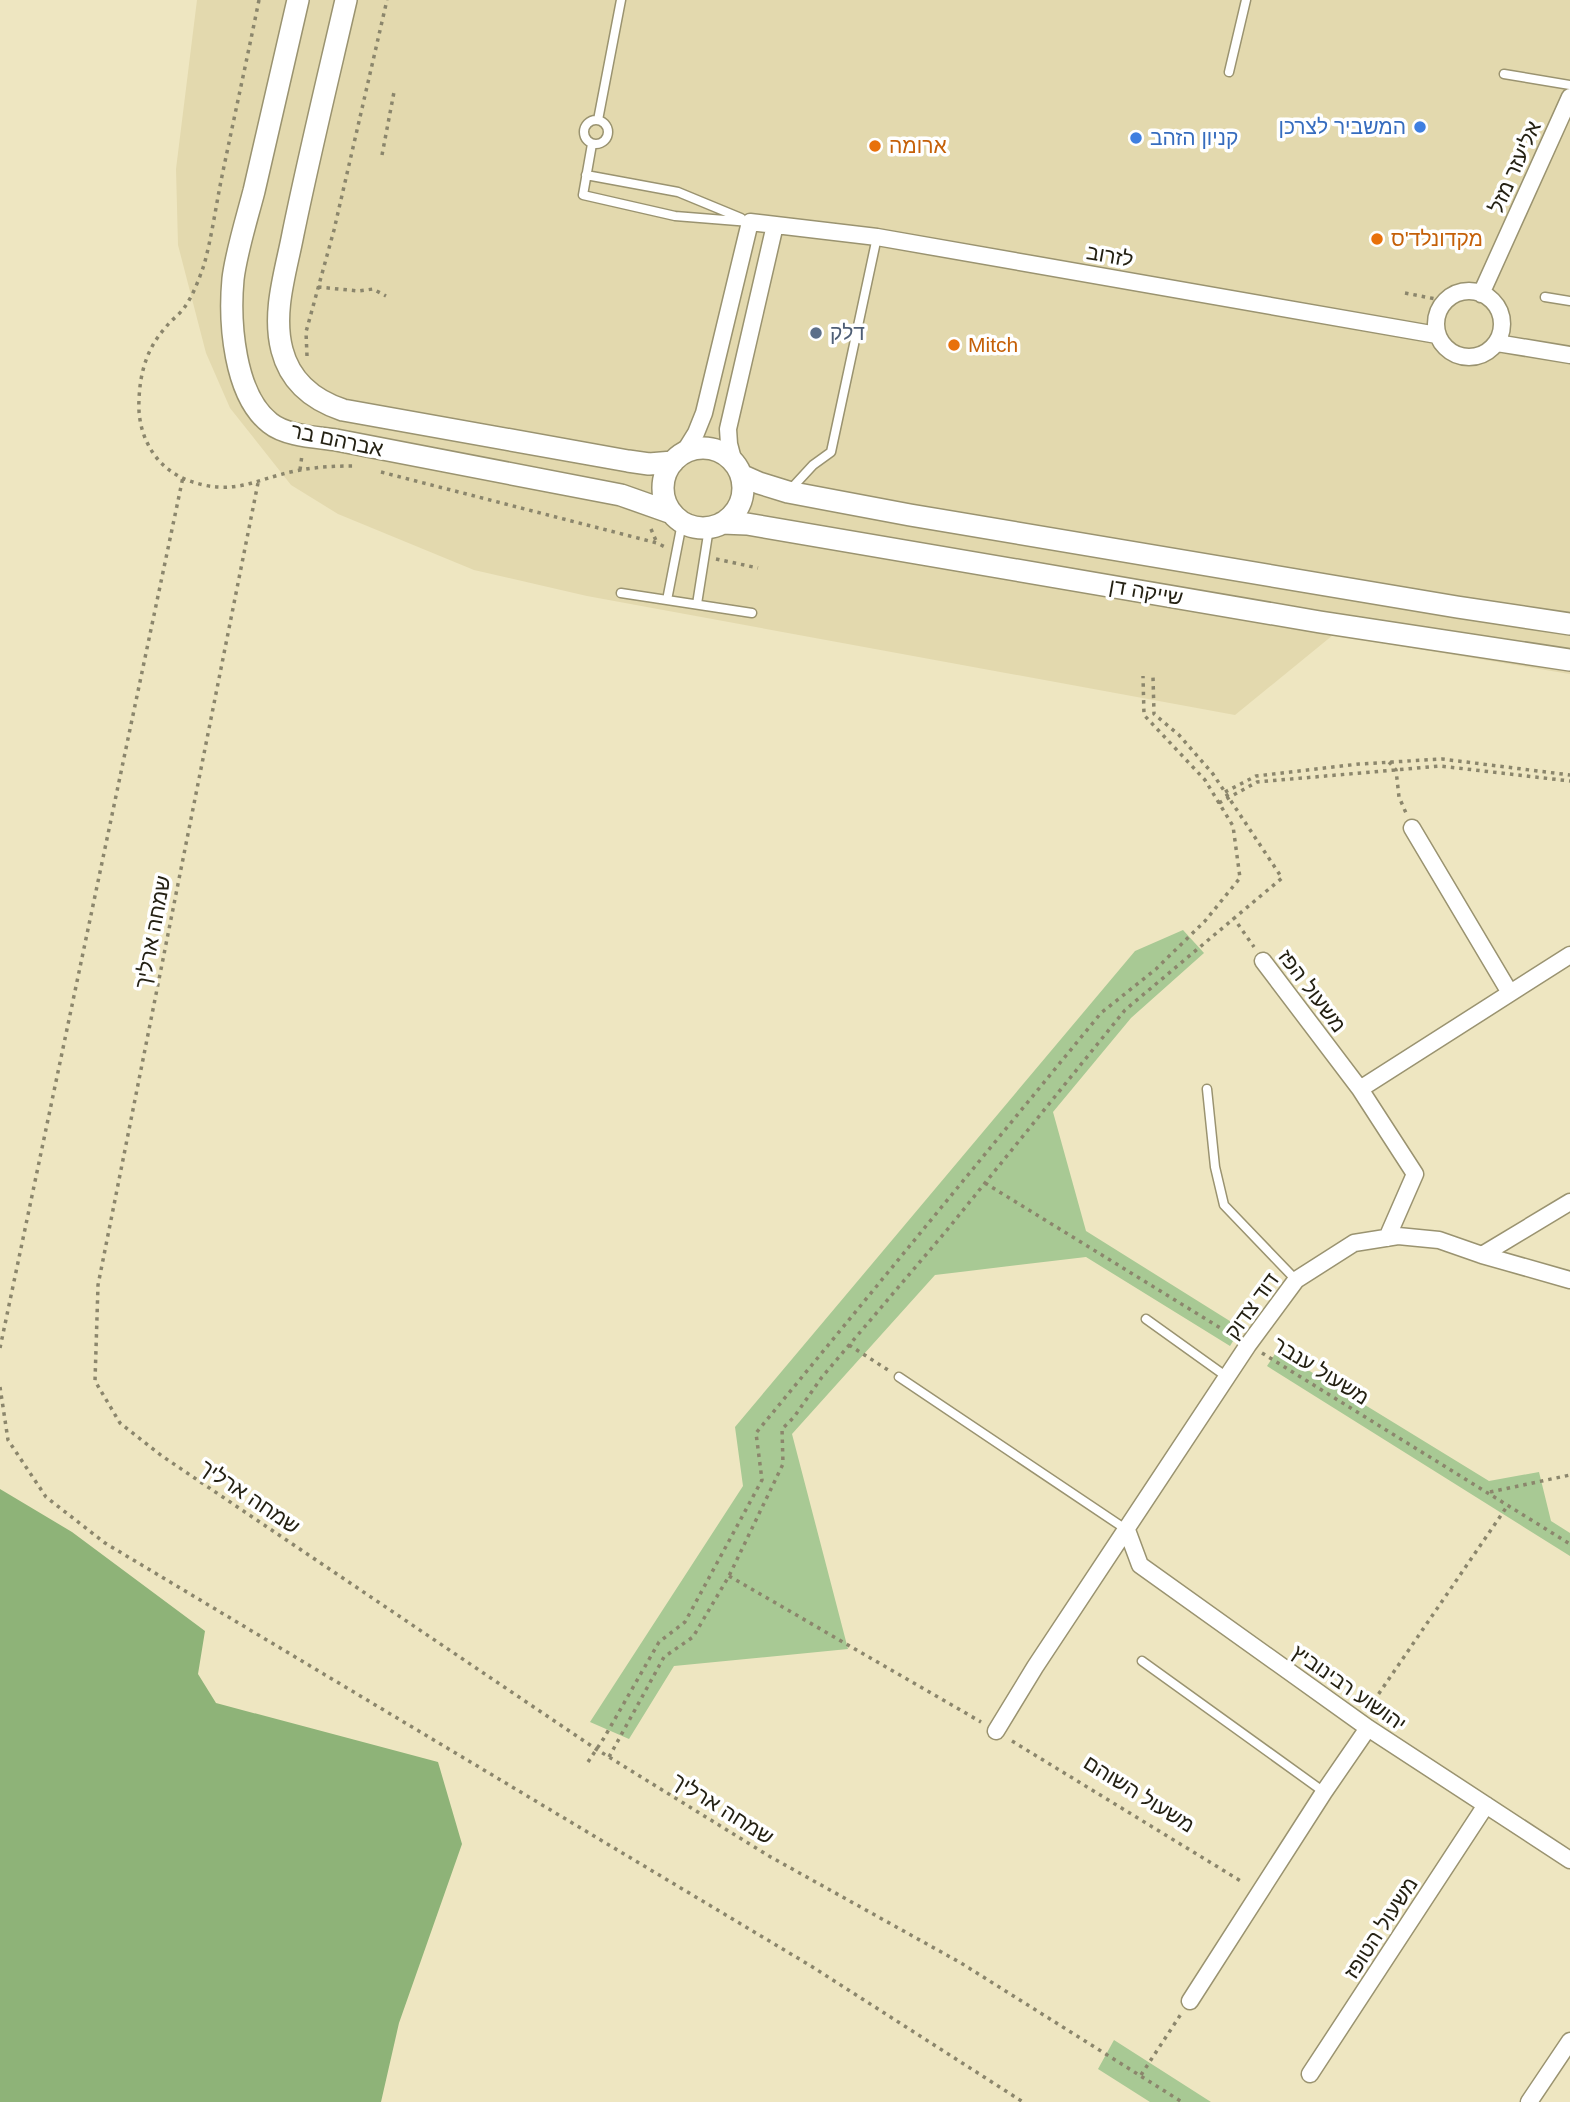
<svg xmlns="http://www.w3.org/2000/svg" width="1570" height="2102" font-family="Arial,'Noto Sans Hebrew',sans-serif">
  <rect width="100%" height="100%" fill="#eee6c1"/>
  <path fill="#e3d9ae" d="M197 0H1570V674L1333 635 1235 715 587 596 474 570 338 514 291 485 230 408 206 353 178 245 176 169Z"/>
  <path fill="#a8c994" d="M1183 930 1204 953 1131 1018 1053 1112 1086 1231 1241 1328 1230 1346 1086 1257 935 1275 792 1434 848 1649 674 1666 629 1739 590 1722 743 1486 735 1427 1135 951Z
    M1277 1351 1489 1481 1539 1472 1551 1521 1570 1533V1556L1267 1366Z
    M1114 2040 1211 2102H1150L1098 2069Z"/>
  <path fill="#8eb378" d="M0 1489 72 1532 205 1631 198 1674 216 1703 438 1762 462 1844 399 2023 381 2102H0Z"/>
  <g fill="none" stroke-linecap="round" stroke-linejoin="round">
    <defs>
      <path id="service" d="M1229 72 1246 0
        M1504 74 1570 85
        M584 132a12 12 0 1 1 24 0a12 12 0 1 1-24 0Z
        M598 120 621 0
        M592 144 583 195 675 216 750 222
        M586 175 678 192 741 218
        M1545 297 1570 301
        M789 491 813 465 831 452 877 237
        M621 593 752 613
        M667 600 682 523
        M697 604 709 528
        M1207 1089 1215 1167 1224 1205 1296 1280
        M1146 1319 1227 1377
        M899 1377 1127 1530
        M1142 1661 1324 1792"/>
      <path id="minor" d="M1436 324a33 33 0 1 1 66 0a33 33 0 1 1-66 0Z
        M1481 294 1570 97
        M1497 343 1570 355
        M683 454 696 433 704 413 750 222 877 237 1437 335
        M734 463 729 444 728 429 775 225
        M1412 828 1510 993
        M1263 961 1360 1089
        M1387 1238 1415 1174 1360 1089 1570 955
        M1482 1255 1570 1202
        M1127 1530 1140 1565 1368 1728 1570 1860
        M996 1731 1035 1667 1248 1345 1296 1280 1354 1243 1398 1236 1439 1240 1482 1255 1570 1280
        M1190 2001 1324 1792 1368 1728
        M1310 2074 1486 1805
        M1529 2102 1570 2041"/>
      <path id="tertiary" d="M298 0C283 64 269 128 254 191 247 218 236 253 233 279 229 322 234 395 270 423 286 436 316 437 336 440L621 495 672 513
        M346 0C328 78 309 156 293 234 286 271 272 312 282 350 290 381 313 400 343 410L628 461 649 464 673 462
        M663 488a40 40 0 1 1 80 0a40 40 0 1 1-80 0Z
        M741 475 759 483 788 492 910 515 1457 607 1570 624
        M722 523 747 524 1320 622 1570 660"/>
    </defs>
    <use href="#service" stroke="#9a9370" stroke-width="11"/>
    <use href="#minor" stroke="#9a9370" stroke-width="19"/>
    <use href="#tertiary" stroke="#9a9370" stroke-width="24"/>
    <path stroke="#8b866c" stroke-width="3.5" stroke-dasharray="3.5 5" stroke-linecap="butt" d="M259 0C247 59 234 118 222 176 216 205 212 236 204 265 199 279 193 296 184 308 179 315 171 320 166 327 147 348 140 372 139 400 137 434 154 467 187 480 233 497 253 480 295 471 315 467 334 466 353 466
      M382 155 394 92
      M318 287 359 291 373 289 386 296
      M1405 293 1446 301
      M307 356 306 332 334 230 387 0
      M300 470 302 455
      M381 472 657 543 665 547
      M258 483 98 1285 95 1381 120 1423 162 1456 596 1749 769 1856 961 1963 1182 2102
      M651 529 657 543
      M716 559 758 568
      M1389 762 1396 770 1399 797 1406 813
      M1225 792 1256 776 1359 764 1442 759 1570 775
      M1219 803 1257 782 1440 766 1570 781
      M1233 917 1254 947
      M985 1183 1235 1337
      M849 1345 888 1370
      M0 1348 183 477
      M1262 1353 1570 1544
      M0 1387 8 1440 46 1497 105 1543 811 1966 1023 2102
      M1490 1492 1570 1475
      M729 1576 981 1722
      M1369 1708 1508 1505
      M1012 1741 1244 1883
      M609 1757 664 1657 693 1637 729 1576 783 1464 782 1429 794 1417 822 1377 947 1230 1125 1010 1282 878 1213 774 1179 735 1154 714 1153 677
      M588 1762 604 1738 659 1642 685 1622 762 1480 756 1433 1101 1013 1156 969 1205 921 1240 878 1233 826 1205 780 1144 715 1143 676
      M1141 2075 1181 2014"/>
    <use href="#service" stroke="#fff" stroke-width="8"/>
    <use href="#minor" stroke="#fff" stroke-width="16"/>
    <use href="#tertiary" stroke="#fff" stroke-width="21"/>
  </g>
  <g fill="#3f7fe0" stroke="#fff" stroke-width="2.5">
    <circle cx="1420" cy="127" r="7"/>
    <circle cx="1136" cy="138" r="7"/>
  </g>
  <g fill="#e8710a" stroke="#fff" stroke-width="2.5">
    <circle cx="875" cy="146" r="7"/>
    <circle cx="1377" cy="239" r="7"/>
    <circle cx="954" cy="345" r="7"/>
  </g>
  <circle fill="#5c6f8a" stroke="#fff" stroke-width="2.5" cx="816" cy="333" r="7"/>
  <g text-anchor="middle" stroke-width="7" stroke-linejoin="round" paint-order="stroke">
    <g font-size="21" fill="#366cbe" stroke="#fff" text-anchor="end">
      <text x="1406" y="134">המשביר לצרכן</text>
      <text x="1150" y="145" text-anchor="start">קניון הזהב</text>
    </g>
    <g font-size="21" fill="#c56008" stroke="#fff" text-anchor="start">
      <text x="889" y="153">ארומה</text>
      <text x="1391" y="246">מקדונלד'ס</text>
      <text x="968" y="352">Mitch</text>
    </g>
    <g font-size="21" fill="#242113" stroke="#fff">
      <text transform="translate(1515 167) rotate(-66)" y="7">אליעזר מזל</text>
      <text transform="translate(1110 256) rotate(10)" y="7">לזרוב</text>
      <text transform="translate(337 440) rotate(12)" y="7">אברהם בר</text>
      <text transform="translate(1146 592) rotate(10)" y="7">שייקה דן</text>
      <text transform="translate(153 932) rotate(-79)" y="7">שמחה ארליך</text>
      <text transform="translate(1312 991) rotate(53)" y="7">משעול הפז</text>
      <text transform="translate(1252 1306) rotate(-54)" y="7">דוד צדוק</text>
      <text transform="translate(1321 1371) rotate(32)" y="7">משעול ענבר</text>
      <text transform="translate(250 1497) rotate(34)" y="7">שמחה ארליך</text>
      <text transform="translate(1349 1688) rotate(35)" y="7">יהושוע רבינוביץ</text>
      <text transform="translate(1139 1794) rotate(32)" y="7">משעול השוהם</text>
      <text transform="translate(723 1809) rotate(32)" y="7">שמחה ארליך</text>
      <text transform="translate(1381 1928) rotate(-57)" y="7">משעול הטופז</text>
    </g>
    <g font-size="21" fill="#4e5e75" stroke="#fff" text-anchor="start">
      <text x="830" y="340">דלק</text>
    </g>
  </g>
</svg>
